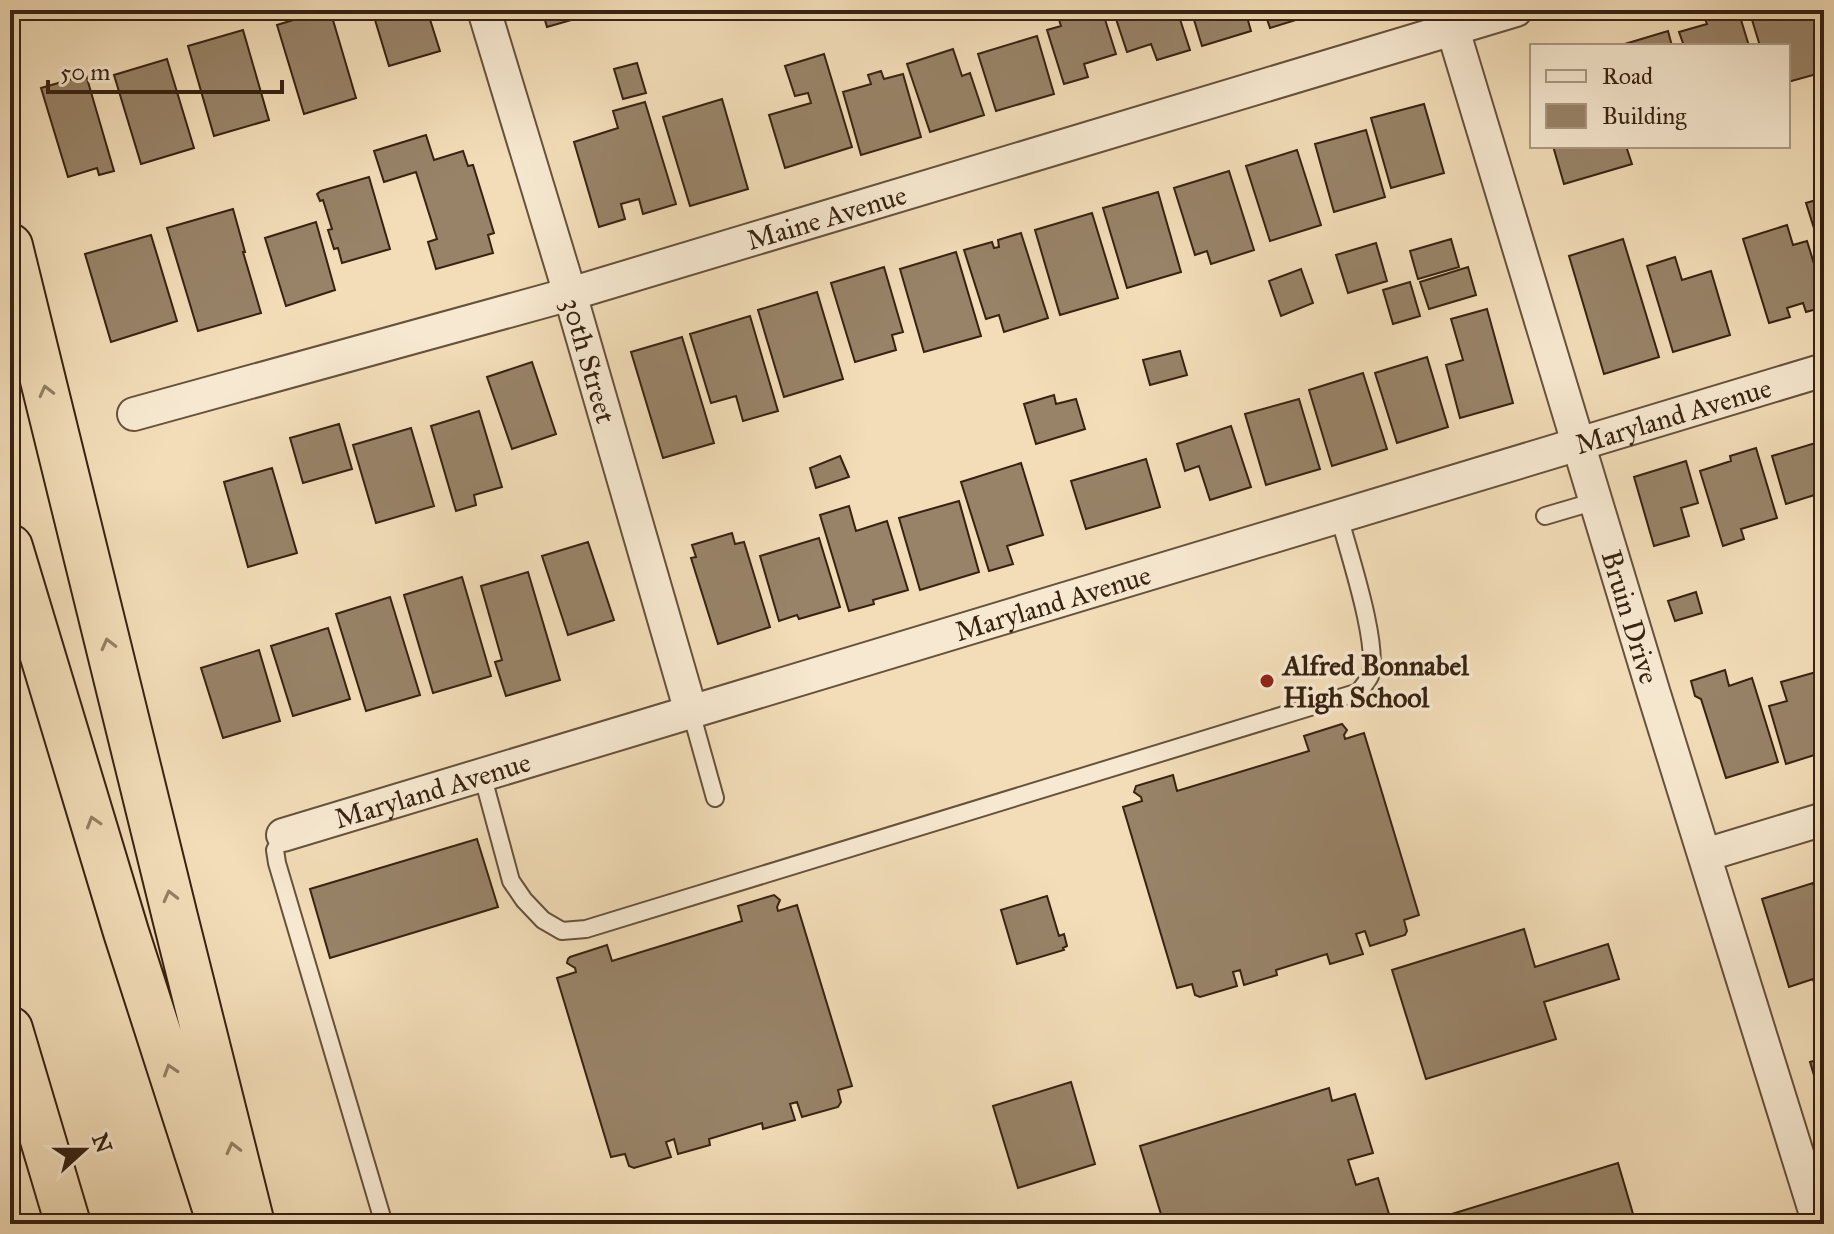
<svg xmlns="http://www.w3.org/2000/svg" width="1834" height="1234" font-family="'IM FELL Great Primer',serif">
  <rect width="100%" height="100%" fill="#f2ddb8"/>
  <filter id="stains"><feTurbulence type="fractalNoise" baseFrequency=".0025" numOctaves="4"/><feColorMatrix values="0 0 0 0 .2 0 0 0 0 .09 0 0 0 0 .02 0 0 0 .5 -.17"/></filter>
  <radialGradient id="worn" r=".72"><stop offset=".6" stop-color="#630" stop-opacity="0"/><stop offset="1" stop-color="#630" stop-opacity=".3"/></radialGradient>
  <path fill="#988368" stroke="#372211" stroke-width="2" d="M326 10H330L356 98 304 114 277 25Z
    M372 10H427L440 51 389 66Z
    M542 10H583L585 16 547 27Z
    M1056 10H1102L1116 54 1084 64 1088 77 1064 84 1047 30 1061 26Z
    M1113 10H1177L1190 50 1157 60 1151 44 1127 52Z
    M1191 10H1245L1251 31 1202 46Z
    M1264 10H1328L1270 28Z
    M1734 10H1738L1749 46H1684L1679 32 1707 24 1705 19Z
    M1749 10H1811L1824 52V72L1788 82V46H1760Z
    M243 30 269 120 214 136 188 46Z
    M1668 31 1672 46H1618Z
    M1037 36 1054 94 996 111 978 54Z
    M953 49 962 76 970 73 984 115 930 132 907 64Z
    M824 54 852 147 785 168 769 115 811 103 808 93 795 96 785 66Z
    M167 59 194 148 141 164 114 75Z
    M637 63 646 93 623 99 614 69Z
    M881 71 884 79 903 74 921 137 861 155 843 92 871 84 868 75Z
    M86 75 114 171 99 175 97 168 68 177 41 88Z
    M722 99 748 189 690 206 663 117Z
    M645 102 676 204 643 214 639 199 621 204 625 219 599 227 574 142 618 128 613 111Z
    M1424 104 1444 173 1391 188 1371 118Z
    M1366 130 1385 197 1334 212 1315 144Z
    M426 135 434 160 463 151 468 166 473 165 494 233 488 235 493 253 436 269 428 242 437 239 416 172 384 182 374 151Z
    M1553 146H1626L1632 164 1564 184Z
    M1297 150 1321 225 1270 241 1246 166Z
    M1229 171 1254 250 1211 264 1207 251 1195 255 1174 188Z
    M369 177 390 249 342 263 338 248 334 249 328 230 332 229 323 200 320 201 317 194 321 191Z
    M1824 189V260L1806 203 1823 198 1821 190Z
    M1158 192 1181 272 1127 288 1103 208Z
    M233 209 245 252H243L261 313 198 331 167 228Z
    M1092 213 1118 298 1060 315 1035 230Z
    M316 222 335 290 286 306 265 238Z
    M1787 225 1793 245 1807 241 1824 296V307L1806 312 1803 303 1787 308 1790 317 1769 323 1743 239Z
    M1021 233 1048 318 1004 332 999 315 986 319 964 250 992 242 994 248 999 247 998 240Z
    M151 235 177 321 111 342 85 254Z
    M1451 239 1459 267 1418 279 1410 251Z
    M1623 239 1659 357 1604 374 1569 256Z
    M1376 243 1387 281 1348 293 1336 255Z
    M956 252 981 336 924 352 900 269Z
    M1675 257 1682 280 1711 271 1730 335 1673 352 1647 266Z
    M884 267 903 332 892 335 896 350 855 362 831 283Z
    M1468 267 1476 295 1429 309 1420 282Z
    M1301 269 1313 303 1281 316 1269 281Z
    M1410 282 1420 316 1393 324 1383 290Z
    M817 292 843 379 784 397 758 310Z
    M1487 309 1513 403 1460 418 1446 365 1463 360 1451 319Z
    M750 316 778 411 743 421 736 396 711 403 690 334Z
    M682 337 714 443 663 458 631 352Z
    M1180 351 1187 375 1150 385 1143 360Z
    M1427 357 1448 427 1397 443 1375 373Z
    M532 362 556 434 512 449 487 377Z
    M1363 373 1387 449 1332 466 1309 390Z
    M1054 395 1056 404 1076 399 1085 429 1036 444 1024 404Z
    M1299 399 1320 469 1266 485 1245 414Z
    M479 411 502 487 474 495 476 505 456 511 431 426Z
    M339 424 352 469 303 483 290 438Z
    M1231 426 1251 487 1210 500 1199 466 1185 471 1177 444Z
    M411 428 434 506 376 523 353 445Z
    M1822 441 1824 492 1786 504 1772 456Z
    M1756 448 1777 518 1741 529 1744 539 1723 546 1700 471 1731 461 1730 456Z
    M840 456 849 477 816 488 810 468Z
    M1146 459 1160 507 1086 529 1071 481Z
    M1686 461 1698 503 1681 508 1689 536 1654 546 1634 477Z
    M1021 463 1043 535 1007 546 1013 564 989 571 961 482Z
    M272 468 297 553 248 567 224 482Z
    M959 501 979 572 920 590 899 518Z
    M849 506 856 531 887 521 908 590 873 600 874 604 849 611 820 515Z
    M732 533 735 544 744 542 770 627 718 644 691 558 696 557 692 545Z
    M819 538 840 607 799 619 797 615 779 621 760 556Z
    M588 542 614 620 568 635 542 556Z
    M528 572 560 680 506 696 495 662 502 660 481 586Z
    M462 577 491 676 433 693 404 595Z
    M1696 592 1702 613 1675 621 1668 601Z
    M390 597 420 695 366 711 336 614Z
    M328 628 350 699 293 716 271 646Z
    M259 650 280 721 223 738 201 668Z
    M1725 670 1729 686 1752 678 1778 762 1726 778 1701 699 1695 696 1691 681Z
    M1823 670 1824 752 1786 764 1769 706 1787 701 1781 682Z
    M1342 724 1347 730 1344 735 1345 739 1364 733 1419 915 1404 920 1407 931 1405 935 1370 946 1365 931 1356 934 1363 954 1330 964 1327 954 1276 970 1277 975 1244 985 1240 970 1233 972 1237 986 1200 997 1195 995 1192 984 1177 988 1123 807 1142 801 1141 797 1134 792 1136 786 1173 775 1177 791 1309 751 1304 736Z
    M477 839 498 907 330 958 310 889Z
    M1813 883 1824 918V992L1817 994 1813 979 1789 987 1762 899Z
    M774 895 780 900 777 907 778 911 797 905 852 1086 838 1090 841 1102 838 1107 802 1117 797 1102 790 1104 795 1120 763 1129 762 1123 709 1139 710 1145 678 1154 674 1139 666 1142 671 1157 634 1168 629 1166 625 1154 611 1157 557 978 576 972 575 968 567 963 568 959 570 957 607 945 612 961 742 921 738 906Z
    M1047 896 1059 936 1064 934 1067 946 1063 948 1064 950 1017 964 1001 910Z
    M1524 929 1535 967 1608 944 1619 979 1544 1002 1556 1039 1426 1079 1392 970Z
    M1824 1058V1109L1810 1062Z
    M1071 1082 1095 1164 1018 1188 993 1106Z
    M1329 1088 1332 1101 1355 1094 1373 1153 1348 1160 1356 1185 1378 1178 1392 1224H1164L1140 1146Z
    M1618 1163 1636 1224H1444L1442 1217Z"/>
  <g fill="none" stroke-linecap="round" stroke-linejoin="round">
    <defs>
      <path id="lane" d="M1545 516 1596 501
        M691 712 715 798
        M482 774 511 881 524 900 543 920 562 931 586 929 1359 692C1362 687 1368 681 1370 676 1380 645 1348 551 1339 516
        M283 835 275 850 277 863 384 1224"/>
      <g id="street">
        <path id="s1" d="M484 10 570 294 691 712"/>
        <path id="s2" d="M1447 10 1654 694 1819 1224"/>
        <path id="s3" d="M134 414 570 294 1516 10"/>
        <path id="s4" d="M283 835 1824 370"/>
        <path d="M1705 855 1824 819"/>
      </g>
      <path id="highway" d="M10 246 175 917 252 1224
        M10 547 126 932 220 1224
        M10 1029 68 1224"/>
    </defs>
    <use href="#lane" stroke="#66513b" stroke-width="20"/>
    <use href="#street" stroke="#66513b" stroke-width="36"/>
    <use href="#highway" stroke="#372211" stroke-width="48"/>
    <use href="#lane" stroke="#f7e9d1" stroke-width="16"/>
    <use href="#street" stroke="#f7e9d1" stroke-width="32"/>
    <use href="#highway" stroke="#f2ddb8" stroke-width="44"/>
  </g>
  <defs><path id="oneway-chevron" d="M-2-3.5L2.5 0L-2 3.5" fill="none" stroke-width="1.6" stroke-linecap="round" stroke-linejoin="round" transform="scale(2)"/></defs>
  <g stroke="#948064">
    <use href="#oneway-chevron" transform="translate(46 391) rotate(-104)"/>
    <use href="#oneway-chevron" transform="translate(108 644) rotate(-104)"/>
    <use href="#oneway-chevron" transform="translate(93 822) rotate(-107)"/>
    <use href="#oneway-chevron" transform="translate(170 896) rotate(-104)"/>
    <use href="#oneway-chevron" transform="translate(170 1070) rotate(-108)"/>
    <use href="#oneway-chevron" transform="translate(233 1148) rotate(-104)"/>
  </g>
  <circle fill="#8f2418" stroke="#f7e9d1" stroke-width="3" cx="1267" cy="681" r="8"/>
  <g text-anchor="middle" stroke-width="7" stroke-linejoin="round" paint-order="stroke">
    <g font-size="28" fill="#372211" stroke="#f7e9d1">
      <text dy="10" stroke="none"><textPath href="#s3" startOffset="720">Maine Avenue</textPath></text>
      <text dy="10" stroke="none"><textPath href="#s1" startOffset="366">30th Street</textPath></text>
      <text dy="10" stroke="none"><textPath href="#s4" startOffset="1452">Maryland Avenue</textPath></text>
      <text dy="10" stroke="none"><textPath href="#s4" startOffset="804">Maryland Avenue</textPath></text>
      <text dy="10" stroke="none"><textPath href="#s2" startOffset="634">Bruin Drive</textPath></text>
      <text dy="10" stroke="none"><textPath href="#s4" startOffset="156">Maryland Avenue</textPath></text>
    </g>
    <g font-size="28" font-weight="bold" fill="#372211" stroke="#f7e9d1" text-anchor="start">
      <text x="1283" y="675">Alfred Bonnabel<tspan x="1283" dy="32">High School</tspan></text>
    </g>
  </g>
  <rect width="1834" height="1234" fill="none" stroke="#f2ddb8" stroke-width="40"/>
  <rect x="12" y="12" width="1810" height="1210" fill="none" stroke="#372211" stroke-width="4"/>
  <rect x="20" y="20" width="1794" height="1194" fill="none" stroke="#372211" stroke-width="2"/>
  <rect x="1530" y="44" width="260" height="104" fill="#f7e9d1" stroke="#aa9984" stroke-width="2"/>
  <rect x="1546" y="70" width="40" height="12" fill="#f7e9d1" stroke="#aa9984" stroke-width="2"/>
  <text x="1602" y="84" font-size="24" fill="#372211">Road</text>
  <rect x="1546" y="104" width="40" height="24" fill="#988368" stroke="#aa9984" stroke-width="2"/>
  <text x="1602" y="124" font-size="24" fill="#372211">Building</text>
  <g transform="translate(84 1150) rotate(69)" stroke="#f7e9d1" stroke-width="6" paint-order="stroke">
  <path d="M0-6L14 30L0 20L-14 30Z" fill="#372211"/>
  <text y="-12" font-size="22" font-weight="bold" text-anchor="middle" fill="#372211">N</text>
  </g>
  <path d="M48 80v12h234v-12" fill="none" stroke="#372211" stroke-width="4"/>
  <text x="60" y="80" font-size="24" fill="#372211" stroke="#f7e9d1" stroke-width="6" paint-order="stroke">50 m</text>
  <rect width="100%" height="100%" filter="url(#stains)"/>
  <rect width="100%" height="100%" fill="url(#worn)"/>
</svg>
